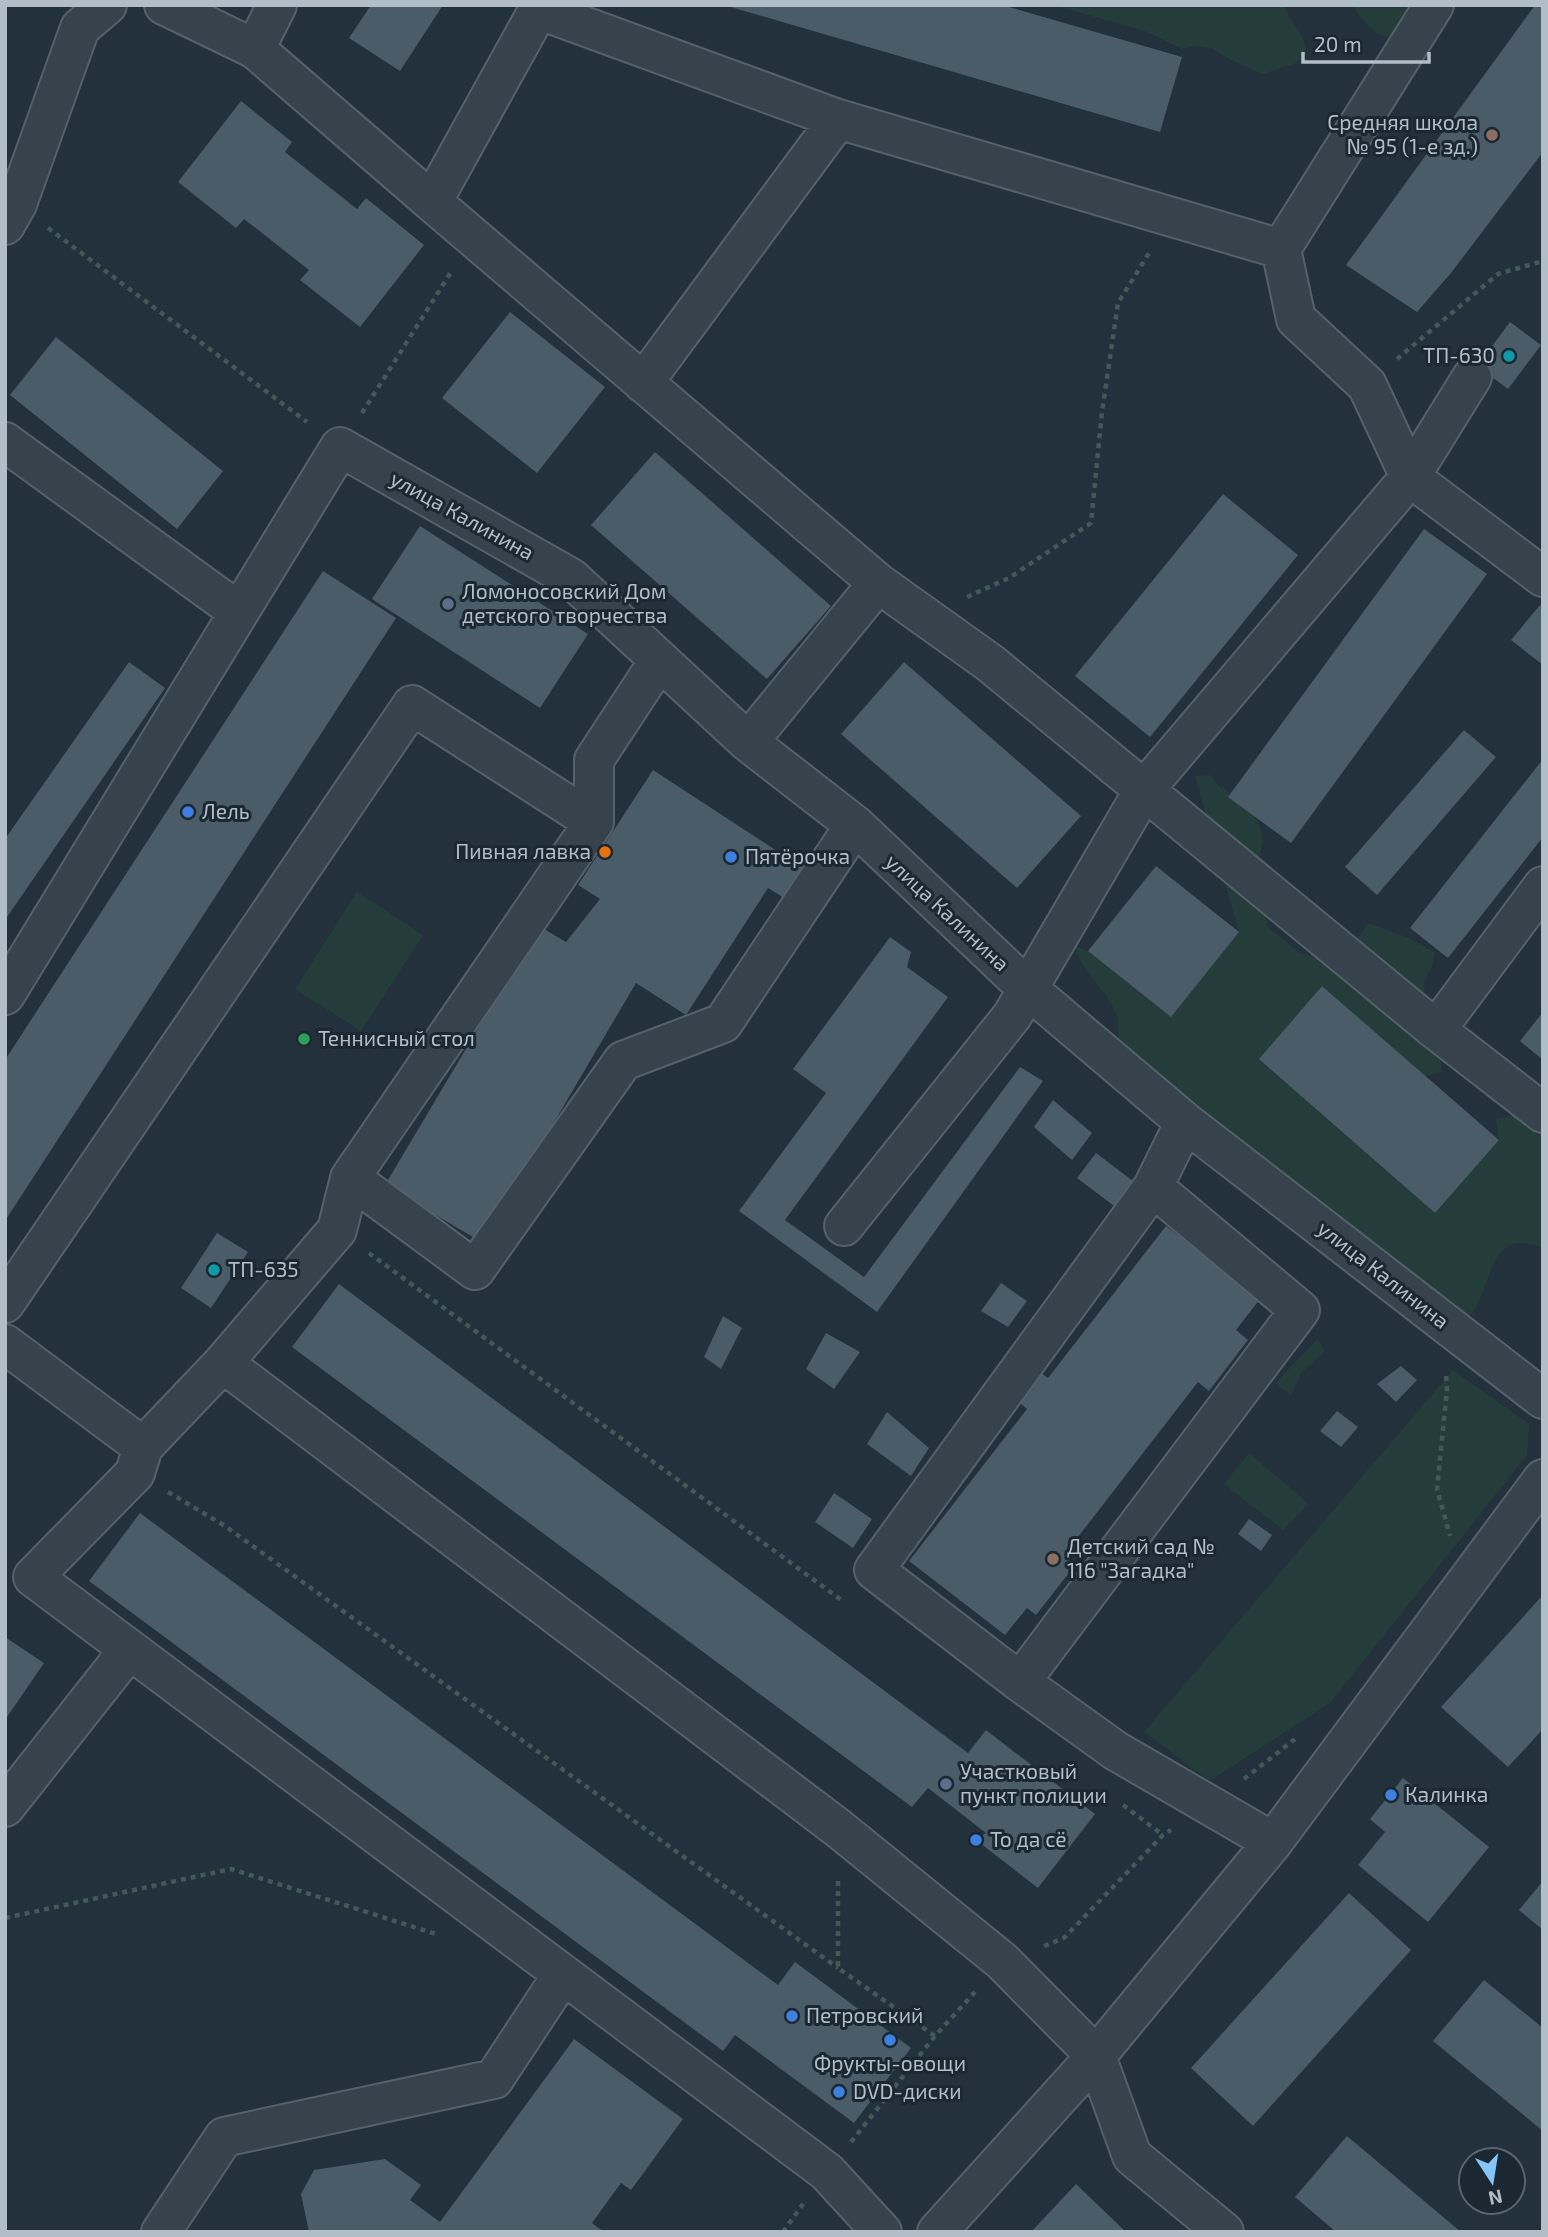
<svg xmlns="http://www.w3.org/2000/svg" width="1548" height="2237" font-family="'Exo 2',sans-serif">
  <rect width="100%" height="100%" fill="#22313c"/>
  <path fill="#243d3b" d="M1053 5H1285C1289 26 1305 26 1306 56L1294 64 1263 74 1235 62 1211 48 1196 46 1182 49 1145 31Z
    M1352 5H1424C1418 13 1412 27 1405 33 1383 49 1362 20 1352 5Z
    M1210 775 1225 793 1221 785 1254 816 1261 829 1263 843 1259 857 1262 871 1260 900 1268 927 1301 954 1316 956 1347 947 1359 936 1368 923 1409 938 1435 952 1432 967 1425 979 1424 994 1416 1006 1440 1057 1442 1072 1425 1076 1322 986 1259 1059 1435 1213 1499 1140 1496 1119 1525 1113 1543 1090V1248C1485 1224 1494 1292 1468 1318L1118 1048V1019L1111 1003 1081 962 1074 946 1088 951 1171 1017 1239 932 1195 776Z
    M357 892 423 935 361 1031 295 989Z
    M1318 1339 1325 1351 1301 1373 1291 1396 1275 1383Z
    M1453 1370 1529 1424 1527 1455 1331 1702 1210 1781 1144 1732Z
    M1249 1453 1309 1504 1283 1530 1224 1484Z"/>
  <path fill="#4a5c67" d="M371 5H443L400 71 349 38Z
    M724 5H1002L1182 57 1160 132Z
    M1535 5H1543V152L1451 273 1417 312 1346 265Z
    M241 101 292 142 285 152 357 209 366 198 424 245 360 327 300 280 309 270 244 219 236 228 178 182Z
    M510 312 605 387 537 473 442 398Z
    M1510 322 1541 345 1508 389 1477 366Z
    M56 337 223 471 177 529 10 395Z
    M655 452 831 606 767 679 591 525Z
    M1223 494 1298 555 1150 737 1075 676Z
    M420 526 588 634 540 708 372 599Z
    M1424 529 1487 574 1291 843 1228 797Z
    M323 571 396 618 5 1221V1060Z
    M1540 605 1543 607V665L1511 640Z
    M129 662 165 688 5 920V839Z
    M904 662 1081 816 1017 888 841 734Z
    M1464 730 1496 757 1377 895 1345 867Z
    M1543 759V837L1448 958 1410 928Z
    M653 770 809 872 789 901 768 888 686 1015 636 983 483 1243 385 1185 539 926 566 942 600 899 578 885Z
    M1156 866 1239 932 1171 1017 1088 951Z
    M890 937 911 952 907 967 948 997 785 1220 864 1277 1020 1067 1043 1081 877 1312 739 1211 826 1093 793 1069Z
    M1322 986 1499 1140 1435 1213 1259 1059Z
    M1543 1012V1060L1520 1041Z
    M1053 1100 1092 1133 1072 1160 1034 1127Z
    M1096 1153 1141 1187 1122 1212 1077 1178Z
    M1166 1226 1260 1299 1236 1330 1248 1340 1209 1391 1198 1382 1064 1555 1076 1564 1036 1615 1027 1608 1005 1635 909 1561 1027 1409 1015 1399 1037 1370 1048 1378Z
    M217 1233 248 1252 211 1308 181 1288Z
    M1001 1283 1027 1301 1008 1327 981 1311Z
    M339 1284 968 1753 986 1730 1095 1814 1038 1888 976 1840 986 1833 928 1788 912 1807 292 1347Z
    M723 1316 742 1328 721 1369 704 1357Z
    M826 1333 860 1352 834 1389 806 1369Z
    M1401 1366 1417 1380 1396 1402 1377 1384Z
    M1337 1411 1358 1427 1341 1447 1320 1431Z
    M887 1412 929 1448 911 1476 867 1444Z
    M834 1493 872 1519 853 1548 815 1522Z
    M140 1513 778 1985 795 1962 911 2048 854 2123 735 2035 723 2051 89 1581Z
    M1249 1519 1272 1535 1261 1551 1238 1534Z
    M1543 1595V1729L1508 1767 1441 1707Z
    M5 1637 44 1663 5 1720Z
    M1403 1778 1489 1847 1428 1922 1358 1865 1385 1832 1370 1819Z
    M1543 1881V1930L1519 1910Z
    M1349 1893 1411 1950 1253 2126 1191 2068Z
    M1484 1980 1543 2028V2131L1433 2041Z
    M574 2039 683 2119 631 2190 621 2183 592 2223 604 2232H309L301 2194 314 2170 385 2159 421 2185 410 2200 440 2222Z
    M1347 2136 1461 2232H1336L1295 2197Z
    M1076 2184 1126 2232H1031Z"/>
  <g fill="none" stroke-linecap="round" stroke-linejoin="round">
    <defs>
      <path id="minor" d="M164 5 255 49 432 202 541 5
        M1434 5 1281 249 1296 319 1367 385 1410 477 1543 577
        M540 10 838 119 1281 249
        M255 49 277 5
        M432 202 878 583 990 663 1436 1030 1543 1113
        M5 225 17 204 80 28 107 5
        M643 383 838 119
        M5 442 239 612
        M659 661 594 760V822L350 1178 337 1230 223 1363 143 1447 135 1473 33 1577 827 2172 882 2232
        M748 742 878 583
        M5 995 340 447 571 578 748 742 855 825 1028 989 1185 1122 1543 1399
        M1436 1030 1543 886
        M350 1178 475 1270 623 1061 723 1023 855 825
        M1153 1187 1300 1310 1020 1682 874 1570 1153 1187 1185 1122
        M844 1226 1012 1016 1144 790 1410 477 1472 377
        M5 1303 412 705 594 822
        M5 1344 143 1447
        M223 1363 838 1828 1002 1961 1096 2056 1132 2156 1224 2232
        M1020 1682 1116 1751 1273 1842
        M5 1807 129 1650
        M161 2232 224 2137 494 2079 563 1974
        M937 2232 1096 2056 1273 1842 1543 1479"/>
    </defs>
    <use href="#minor" stroke="#54616a" stroke-width="42"/>
    <path stroke="#425958" stroke-width="4.5" stroke-dasharray="5 5" stroke-linecap="butt" d="M48 228 307 422
      M1397 359 1498 274 1543 261
      M362 413 451 272
      M967 597 1009 578 1091 523 1102 412 1118 303 1149 253
      M369 1253 844 1602
      M1446 1376 1447 1389 1437 1489 1450 1536
      M168 1492 225 1526 838 1968
      M1244 1779 1295 1739
      M1123 1805 1163 1835
      M838 1881V1968L935 2036
      M5 1918 231 1869 439 1935
      M1044 1946 1064 1938 1163 1835 1171 1830
      M851 2142 935 2036 975 1992
      M783 2232 803 2204"/>
    <use href="#minor" stroke="#36434c" stroke-width="38"/>
  </g>
  <g fill="#8d6e63" stroke="#1b2831" stroke-width="2.5">
    <circle cx="1492" cy="135" r="7"/>
    <circle cx="1053" cy="1559" r="7"/>
  </g>
  <g fill="#0f9aa8" stroke="#1b2831" stroke-width="2.5">
    <circle cx="1509" cy="356" r="7"/>
    <circle cx="214" cy="1270" r="7"/>
  </g>
  <g fill="#5c6f8a" stroke="#1b2831" stroke-width="2.5">
    <circle cx="448" cy="604" r="7"/>
    <circle cx="946" cy="1784" r="7"/>
  </g>
  <g fill="#3f7fe0" stroke="#1b2831" stroke-width="2.5">
    <circle cx="188" cy="812" r="7"/>
    <circle cx="731" cy="857" r="7"/>
    <circle cx="1391" cy="1795" r="7"/>
    <circle cx="976" cy="1840" r="7"/>
    <circle cx="792" cy="2016" r="7"/>
    <circle cx="890" cy="2040" r="7"/>
    <circle cx="839" cy="2092" r="7"/>
  </g>
  <circle fill="#e8710a" stroke="#1b2831" stroke-width="2.5" cx="605" cy="852" r="7"/>
  <circle fill="#2e9e5b" stroke="#1b2831" stroke-width="2.5" cx="304" cy="1039" r="7"/>
  <g text-anchor="middle" stroke-width="6" stroke-linejoin="round" paint-order="stroke">
    <g font-size="21" fill="#b1bec8" stroke="#1b2831" text-anchor="start">
      <text x="1478" y="130" text-anchor="end">Средняя школа<tspan x="1478" dy="24">№ 95 (1-е зд.)</tspan></text>
      <text x="1495" y="363" text-anchor="end">ТП-630</text>
      <text x="462" y="599">Ломоносовский Дом<tspan x="462" dy="24">детского творчества</tspan></text>
      <text x="202" y="819">Лель</text>
      <text x="591" y="859" text-anchor="end">Пивная лавка</text>
      <text x="745" y="864">Пятёрочка</text>
      <text x="318" y="1046">Теннисный стол</text>
      <text x="228" y="1277">ТП-635</text>
      <text x="1067" y="1554">Детский сад №<tspan x="1067" dy="24">116 "Загадка"</tspan></text>
      <text x="960" y="1779">Участковый<tspan x="960" dy="24">пункт полиции</tspan></text>
      <text x="1405" y="1802">Калинка</text>
      <text x="990" y="1847">То да сё</text>
      <text x="806" y="2023">Петровский</text>
      <text x="890" y="2071" text-anchor="middle">Фрукты-овощи</text>
      <text x="853" y="2099">DVD-диски</text>
    </g>
    <g font-size="21" fill="#b1bec8" stroke="#1b2831">
      <text transform="translate(462 516) rotate(29)" y="7">улица Калинина</text>
      <text transform="translate(947 913) rotate(43)" y="7">улица Калинина</text>
      <text transform="translate(1383 1275) rotate(38)" y="7">улица Калинина</text>
    </g>
  </g>
  <rect width="1548" height="2237" fill="none" stroke="#b1bec8" stroke-width="14"/>
  <g transform="translate(1492 2181) rotate(168)"><circle r="33" fill="#1b2831" stroke="#57646d" stroke-width="2"/>
  <path d="M0-5L12 26L0 18L-12 26Z" fill="#84c5fa"/>
  <text y="-10" font-size="19" font-weight="bold" text-anchor="middle" fill="#b1bec8">N</text>
  </g>
  <path d="M1303 52v10h126v-10" fill="none" stroke="#b1bec8" stroke-width="3.5"/>
  <text x="1314" y="52" font-size="21" fill="#b1bec8" stroke="#1b2831" stroke-width="5" paint-order="stroke">20 m</text>
</svg>
